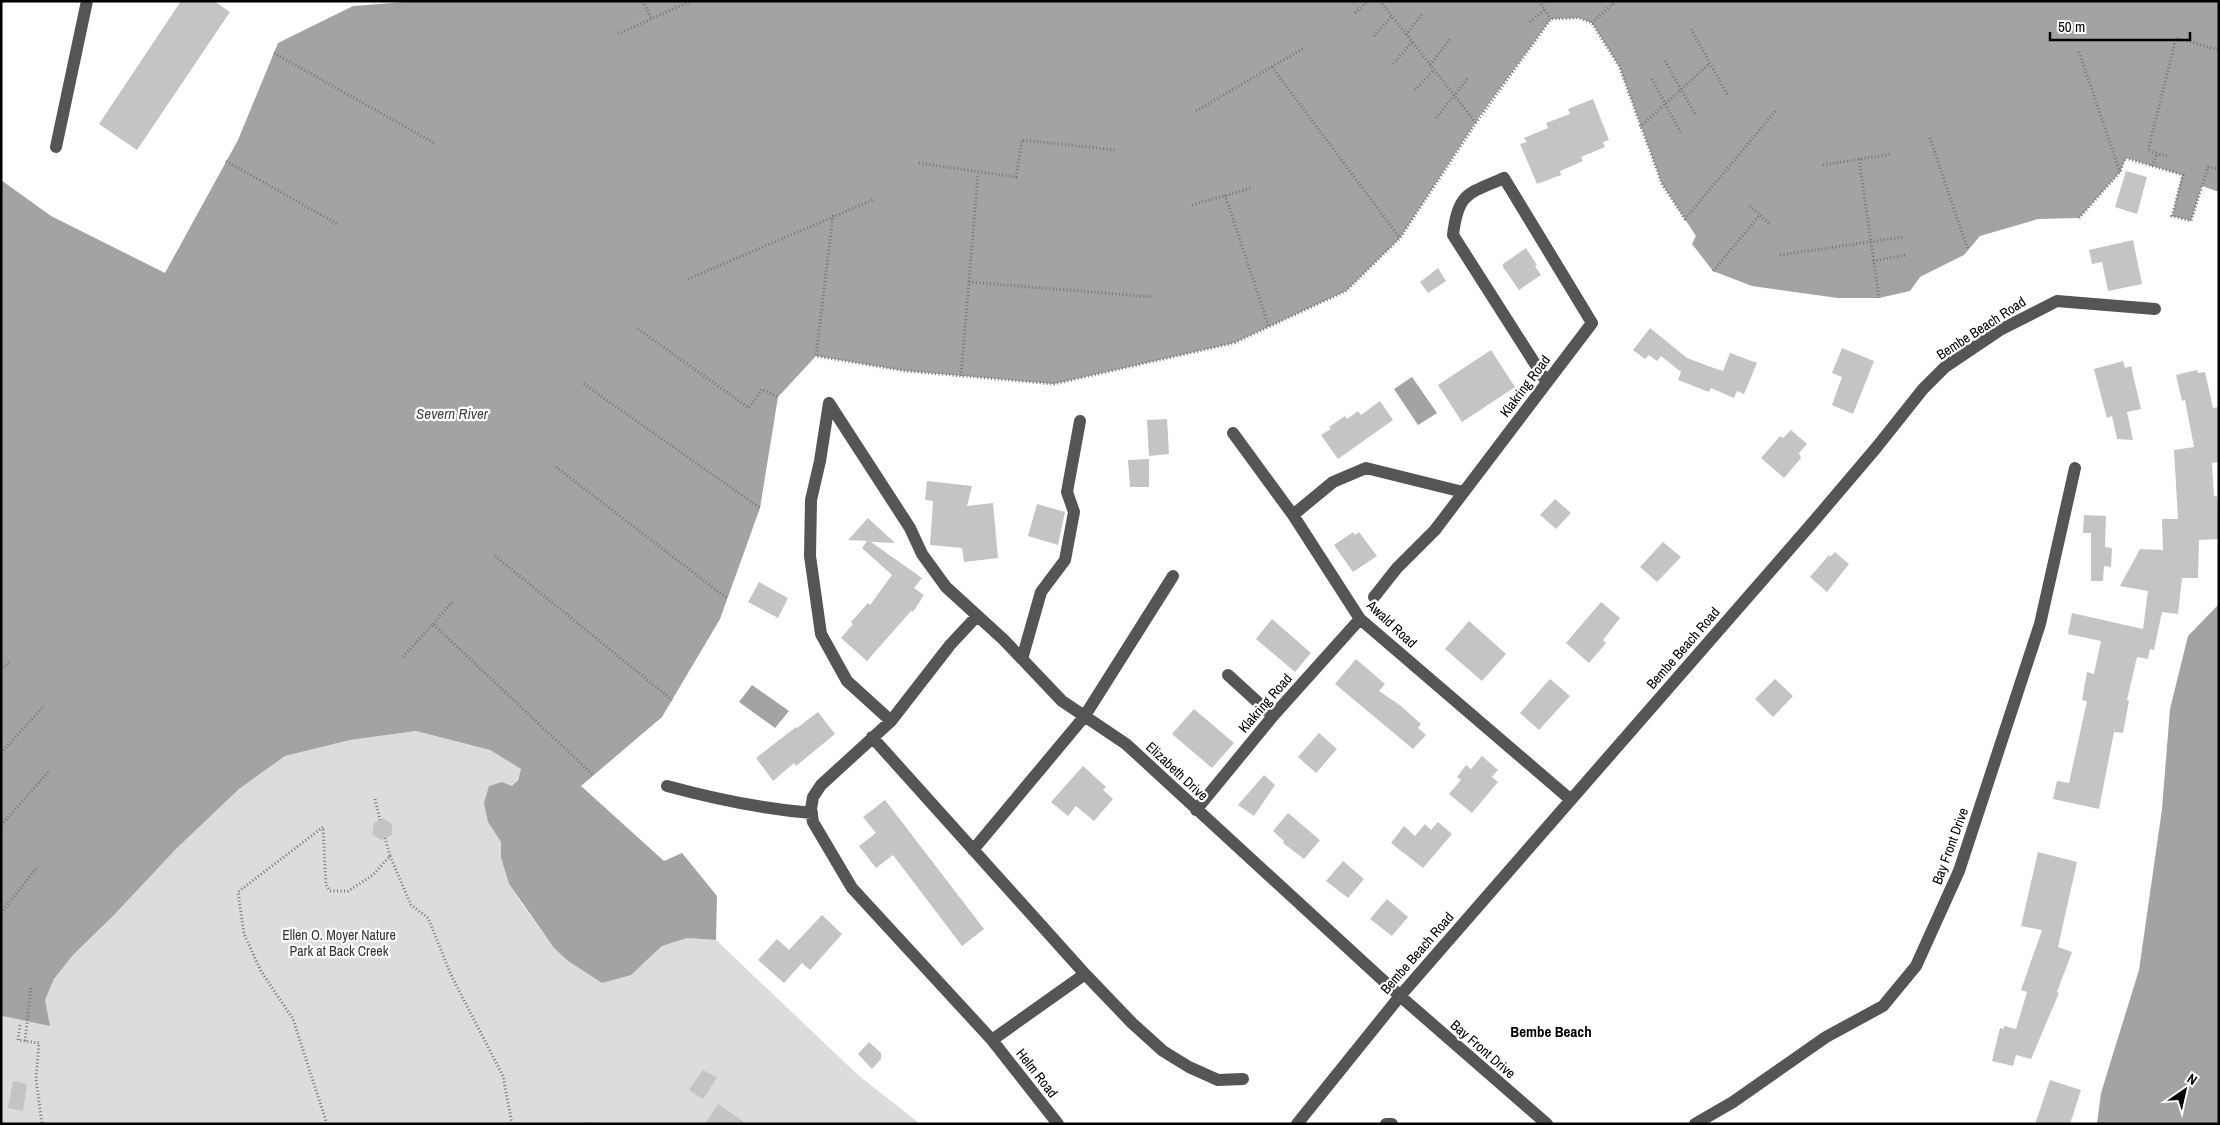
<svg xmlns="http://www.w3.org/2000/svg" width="2220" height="1125" font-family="'Archivo Narrow',sans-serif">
  <rect width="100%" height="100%" fill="#fff"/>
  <path fill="#dcdcdc" d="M416 731 490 750 521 769C517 787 499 805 488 821L501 842V858L509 884 524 907 554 948 568 961 602 983 643 964 662 946 687 938 716 940 858 1075 920 1124H1V1030L3 1016 45 1000 54 979 73 955 114 915 176 849 239 789 285 756 350 740Z"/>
  <path fill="#a3a3a3" d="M418 1H2219V192L2202 186 2191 221 2172 216 2182 175 2126 158 2120 172 2079 218 2038 219 1980 236 1964 255 1920 277 1910 291 1879 298H1838L1752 286 1713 271 1692 244 1696 236 1662 184 1619 66 1592 23 1579 18 1551 19 1479 117 1400 238 1346 291 1234 343 1054 384 905 371 816 356 778 397 760 508 720 619 662 717 581 786 664 861 682 853 717 896 716 940 687 938 662 946 631 975 602 983 568 961 554 948 509 884 501 858V842L488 822 484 803 489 786 502 782 512 786 518 780 521 769 490 750 416 731 350 740 285 756 239 789 176 849 114 915 73 955 54 979 45 1000 50 1026 3 1016 1 1019V180L51 216 165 273 238 140 278 43 353 6Z
    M1412 377 1437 413 1418 425 1394 389Z
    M2219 604V1124H2097L2101 1093 2139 970 2162 809 2170 709 2188 636Z
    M752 685 789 711 775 728 739 702Z"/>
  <path fill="#c4c4c4" d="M181 1H214L230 12 137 150 99 124Z
    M1593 99 1609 140 1603 142 1605 147 1581 157 1583 161 1560 171 1561 175 1537 184 1520 144 1527 142 1524 138 1548 128 1546 123 1570 114 1568 109Z
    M2126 171 2147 177 2137 214 2115 207Z
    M2133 240 2142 284 2108 291 2102 262 2092 264 2089 250Z
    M1526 248 1537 265 1535 266 1541 275 1519 290 1503 267V264Z
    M1438 268 1446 281 1428 293 1420 282Z
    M1650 328 1687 358 1711 367 1723 371 1730 353 1757 363 1744 394 1737 391 1734 398 1711 388 1709 392 1678 380 1681 372 1661 356 1657 361 1649 355 1645 359 1633 350Z
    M1842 348 1874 361 1853 414 1832 405 1842 377 1832 373Z
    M1491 350 1515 387 1462 422 1438 385Z
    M2123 361 2125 368 2131 366 2141 409 2127 412 2133 440 2117 439 2112 416 2107 418 2094 369Z
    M2197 370 2198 373 2205 372 2213 408 2219 407V462L2212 463 2214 496H2217L2219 517V539L2199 540 2198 578H2182L2178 614 2162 612 2154 650 2150 649 2148 659 2137 657 2127 700 2129 701 2123 733 2114 732 2099 809 2053 799 2057 781 2069 783 2087 701 2082 700 2087 672 2094 674 2101 641 2068 634 2072 613 2143 629 2148 591 2120 586 2140 549 2163 550 2162 519H2178L2174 450 2194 447 2185 400 2182 401 2176 375Z
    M1380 401 1393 420 1338 459 1321 435 1331 429 1329 427 1345 416 1347 419 1358 411 1361 415Z
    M1167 419 1169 454 1149 456 1147 420Z
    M1791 430 1807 444 1799 453 1801 458 1784 478 1761 458 1780 436 1783 438Z
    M1149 459V487H1130L1128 460Z
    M927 481 972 486 967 506 993 503 998 558 964 562 962 548 930 545 933 501 925 500Z
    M1555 499 1571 513 1556 529 1540 515Z
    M1037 504 1065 512 1058 545 1028 536Z
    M2084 515 2106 516 2105 547 2112 548 2111 567 2104 566 2103 581H2091V533H2083Z
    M868 518 895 543 871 542 922 578 914 588 924 595 913 612 911 611 867 661 841 638 853 624 851 622 868 603 870 605 892 575 862 548 867 541 848 540Z
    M1353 532 1355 535 1359 532 1377 556 1353 572 1334 545Z
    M1663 542 1681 557 1657 582 1640 567Z
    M1835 552 1849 564 1827 592 1810 577 1829 555 1830 557Z
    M759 582 788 598 778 618 748 602Z
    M1601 602 1620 618 1603 640 1606 643 1589 663 1566 643Z
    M1272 619 1311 653 1295 672 1256 639Z
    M1469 621 1506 654 1482 681 1445 649Z
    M1356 659 1385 684 1379 691 1401 706 1421 724 1418 728 1426 735 1413 749 1335 684Z
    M1550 679 1570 696 1539 730 1520 713Z
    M1775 679 1793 696 1773 717 1755 699Z
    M1194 709 1234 743 1212 768 1172 734Z
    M818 712 835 734 796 766 794 763 773 781 756 758 796 727 797 728Z
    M1319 733 1337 749 1316 773 1298 757Z
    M1482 756 1498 770 1492 777 1498 782 1472 813 1449 794 1461 780 1457 777 1466 765 1471 769Z
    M1083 766 1106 787 1103 790 1113 799 1094 821 1076 806 1068 816 1051 802Z
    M1264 775 1275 785 1254 816 1238 805Z
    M885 800 984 929 962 946 893 855 876 868 859 846 876 833 863 817Z
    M1288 813 1320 840 1304 859 1283 843 1284 841 1273 831Z
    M383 818 392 824V835L381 840 372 834 374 823Z
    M1438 822 1452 834 1423 868 1391 843 1404 826 1415 836 1425 824 1431 830Z
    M2038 852 2077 862 2058 947 2072 952 2057 992 2059 993 2031 1059 2016 1055 2013 1066 1992 1061 2000 1028 2004 1029V1026L2016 1029 2027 992 2021 990 2042 930 2021 926Z
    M1343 861 1364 879 1348 898 1326 881Z
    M1387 899 1408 917 1392 936 1370 919Z
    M822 915 842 934 810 970 802 963 784 983 758 960 777 939 789 950Z
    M869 1042 881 1053V1059L872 1069 858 1054Z
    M703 1070 717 1078 703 1099 689 1090Z
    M2050 1080 2081 1090 2070 1124H2035Z
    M13 1081 27 1084 23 1111 8 1108Z
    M718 1104 747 1124H705Z"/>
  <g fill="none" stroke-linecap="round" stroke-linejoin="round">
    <path stroke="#777" stroke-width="3" stroke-dasharray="1 2.5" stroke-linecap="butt" d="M643 1 651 18
      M1380 1 1476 123
      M1539 1 1551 19
      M1355 13 1368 1
      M1530 22 1544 10
      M1592 23 1616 1
      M1691 29 1728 96
      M618 34 691 1
      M1406 35 1422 14
      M1374 36 1392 16
      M2079 52 2120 172
      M274 53 434 143
      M1665 61 1695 114
      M1393 64 1412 42
      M1430 65 1451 38
      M1272 67 1400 238
      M1652 79 1681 133
      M1415 90 1434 70
      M1196 111 1304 48
      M1436 118 1468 78
      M1640 127 1709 64
      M1930 138 1968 250
      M2167 156 2148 151 2176 38 2219 50
      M1859 159 1879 298
      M226 161 339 225
      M919 163 1016 177 1022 140 1115 150
      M1823 165 1891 154
      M2152 166 2157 154
      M1225 195 1269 327
      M1192 205 1252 188
      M1750 206 1771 225
      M833 215 816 356 905 371 1054 384 1234 343 1346 291 1400 238 1476 123 1551 19 1579 18 1592 23 1619 66 1662 184 1685 219 1777 109
      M2079 218 2120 172 2125 158 2183 175 2172 216 2191 221 2208 167 2219 169
      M1780 255 1903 237
      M1873 261 1906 255
      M1713 271 1760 215
      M688 279 875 199
      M969 282 1153 297
      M638 329 749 408 762 389 778 397
      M961 376 978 174
      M584 384 760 508
      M556 467 728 599
      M495 556 672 700
      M433 624 453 601
      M403 657 433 624 593 775
      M1 670 9 662
      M1 753 44 706
      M375 799 380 820
      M1 825 50 770
      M390 856 411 905 428 918 451 975 503 1076 512 1124
      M1 913 38 866
      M20 1025 18 1040 39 1043 36 1079 42 1124
      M25 1041 31 986
      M327 1124 293 1019 261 971 244 934 238 892 323 827 326 885 330 891H348L373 875 390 856 385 838
      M586 1124H595"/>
    <path stroke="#555" stroke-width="12" d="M56 147 87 1
      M829 403 910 528 922 554 946 587 1004 640 1062 701 1126 744 1400 996 1547 1124
      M829 403 820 461 811 500 810 556 821 634 847 681 891 721
      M1233 433 1293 515 1360 619 1571 800
      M1293 515 1333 482 1366 468 1463 492
      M1374 597 1397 568 1435 530 1592 323 1504 178C1468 194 1458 192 1453 235L1546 381
      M977 616 950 645 891 721 821 785 813 797 811 809 813 822 852 888 992 1040 1058 1124
      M1022 659 1041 592 1065 560 1074 512 1067 492 1080 421
      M1228 675 1273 716
      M872 737 1085 974 992 1040
      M667 786C715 799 762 809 812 813
      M1196 810 1273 716 1360 619
      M973 850 1084 717 1173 576
      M1085 974 1132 1023 1163 1051 1189 1067 1218 1080 1243 1079
      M1297 1124 1400 996 1814 521 1876 448 1923 389 1945 367 2000 330 2057 301 2155 309
      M1386 1124H1392
      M1695 1124 1733 1102 1826 1037 1883 1006 1916 966 1959 871 2040 624 2075 468"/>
  </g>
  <g text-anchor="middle" stroke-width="4.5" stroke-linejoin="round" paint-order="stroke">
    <g font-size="14" fill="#000" stroke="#fff">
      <text transform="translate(1981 328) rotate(-33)" y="5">Bembe Beach Road</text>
      <text transform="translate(1525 386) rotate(-53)" y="5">Klakring Road</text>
      <text transform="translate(1392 624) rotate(43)" y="5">Awald Road</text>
      <text transform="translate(1683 648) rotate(-49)" y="5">Bembe Beach Road</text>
      <text transform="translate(1265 703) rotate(-49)" y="5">Klakring Road</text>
      <text transform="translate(1177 771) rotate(43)" y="5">Elizabeth Drive</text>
      <text transform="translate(1950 846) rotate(-70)" y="5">Bay Front Drive</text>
      <text transform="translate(1417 953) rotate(-49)" y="5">Bembe Beach Road</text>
      <text transform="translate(1483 1049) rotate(41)" y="5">Bay Front Drive</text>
      <text transform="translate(1037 1073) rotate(52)" y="5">Helm Road</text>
    </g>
    <g font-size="14" fill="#333" stroke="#fff">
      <text x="339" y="940">Ellen O. Moyer Nature<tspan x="339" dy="16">Park at Back Creek</tspan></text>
    </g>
    <g font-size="15" font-style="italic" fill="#444" stroke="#fff">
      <text x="452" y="419">Severn River</text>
    </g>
    <g font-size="15" font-weight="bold" fill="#000" stroke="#fff">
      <text x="1551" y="1037">Bembe Beach</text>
    </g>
  </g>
  <rect width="2220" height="1125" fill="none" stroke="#000000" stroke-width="5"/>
  <g transform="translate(2185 1090) rotate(34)" stroke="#ffffff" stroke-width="4" paint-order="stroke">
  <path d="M0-4L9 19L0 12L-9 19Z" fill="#000000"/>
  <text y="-8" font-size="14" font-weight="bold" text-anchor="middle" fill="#000000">N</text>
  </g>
  <path d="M2050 32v8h140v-8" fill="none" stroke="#000000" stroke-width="2.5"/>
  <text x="2058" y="32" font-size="15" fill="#000000" stroke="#ffffff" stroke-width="4" paint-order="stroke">50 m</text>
</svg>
